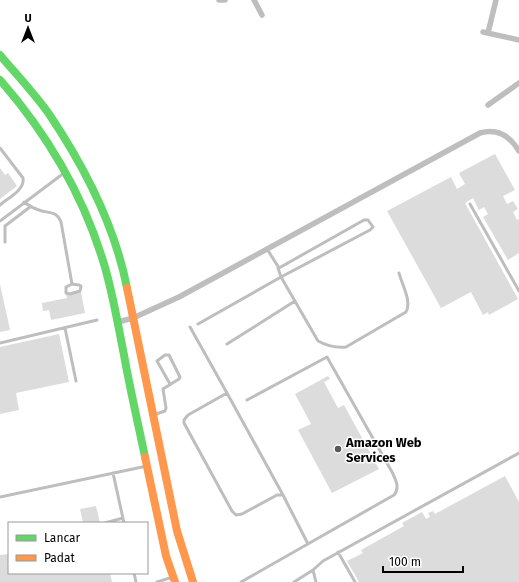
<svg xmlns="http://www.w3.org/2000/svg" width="519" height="582" font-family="'Fira Sans',sans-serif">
  <rect width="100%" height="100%" fill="#fff"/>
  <path fill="#dcdcdc" d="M495 154 515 190 503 196 507 204 513 201 518 209 513 212 517 220 519 219V253L508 260 483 217 488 214 484 207 479 210 473 198 465 203 518 299 489 315 488 312 483 315 471 292 441 308 387 211 451 177 457 189 465 184 459 173Z
    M0 168 5 175 8 173 17 186 0 199Z
    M0 284 10 330 0 332Z
    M81 292 85 313 51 320 49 310 43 311 42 303 67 298 66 295Z
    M59 334 69 382 16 393 19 410 0 414V347Z
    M328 376 330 379 324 382 338 408 344 405 379 469 332 493 298 430 311 424 295 394Z
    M505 476 519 502V582H359L347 561 363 553 361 550 404 526 402 523 422 512 426 519 430 517 428 513 433 511 435 514Z
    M96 506 100 523H83L80 509Z
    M9 554V573H110L112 582H0V555Z"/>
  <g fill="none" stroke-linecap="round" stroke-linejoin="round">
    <path stroke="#bebebe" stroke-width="3" d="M0 148 23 178C25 190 8 198 0 205
      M24 202C29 206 35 209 42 211 51 213 57 212 61 222L72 284
      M470 204 519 291
      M0 221 64 173
      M5 242V226L30 207
      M278 268 281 277 318 341C327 346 336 348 346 347L406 312C412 301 402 285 399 273
      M72 284 79 285 81 286 80 291 70 294 66 293V287Z
      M198 324 281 277 370 230 373 227 368 220H364L279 268 267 249
      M190 327 227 393 188 415 184 420V423L232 511 236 515 242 514 277 495H283L308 544
      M65 328 76 381
      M0 343 97 320
      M227 344 295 301
      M227 393 283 495
      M153 415 165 411 166 408 163 389 179 379 180 377 169 355H165L157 361 170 384
      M113 473 124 523
      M0 497 147 466
      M105 523 123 518
      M338 552 355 582
      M134 573 136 582
      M157 582 173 577
      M241 582 394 495C400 488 396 480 392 472L327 357 247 400
      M294 582 313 570
      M316 582 313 570 323 561 519 453"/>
    <path stroke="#bebebe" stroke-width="5.5" d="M219 0H225
      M254 0 262 15
      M483 32 519 40
      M488 33 496 0
      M488 105 519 83
      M118 322 133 318 179 297 480 133C498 128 510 136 519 151"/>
    <path stroke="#63d668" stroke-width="8" d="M0 55C16 74 34 93 49 114 84 166 115 226 127 288
      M0 80C48 135 83 194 104 264 113 294 118 325 124 355 130 389 138 423 145 457"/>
    <path stroke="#ff974d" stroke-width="8" d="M127 288 177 531 193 582
      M145 457 166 556 175 582"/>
  </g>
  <circle fill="#595959" stroke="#fff" stroke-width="1.5" cx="338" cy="449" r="4"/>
  <g text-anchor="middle" stroke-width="3" stroke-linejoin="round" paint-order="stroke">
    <g font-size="13" font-weight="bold" fill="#000" stroke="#fff" text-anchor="start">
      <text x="346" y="447">Amazon Web<tspan x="346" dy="15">Services</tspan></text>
    </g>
  </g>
  <rect x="8" y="522" width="140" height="52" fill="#ffffff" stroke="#999999"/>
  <rect x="16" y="535" width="20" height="6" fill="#63d668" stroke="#999999"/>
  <text x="44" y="542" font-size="12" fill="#000000">Lancar</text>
  <rect x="16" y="555" width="20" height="6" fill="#ff974d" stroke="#999999"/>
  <text x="44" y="562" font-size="12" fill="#000000">Padat</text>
  <g transform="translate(28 28)" stroke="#ffffff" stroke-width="3" paint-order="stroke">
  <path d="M0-3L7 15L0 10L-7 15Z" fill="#000000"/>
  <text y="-6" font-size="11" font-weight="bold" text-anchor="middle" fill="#000000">U</text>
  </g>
  <path d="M383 566v6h80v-6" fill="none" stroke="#000000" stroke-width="2"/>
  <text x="389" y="566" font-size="12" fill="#000000" stroke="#ffffff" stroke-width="3" paint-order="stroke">100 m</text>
</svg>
